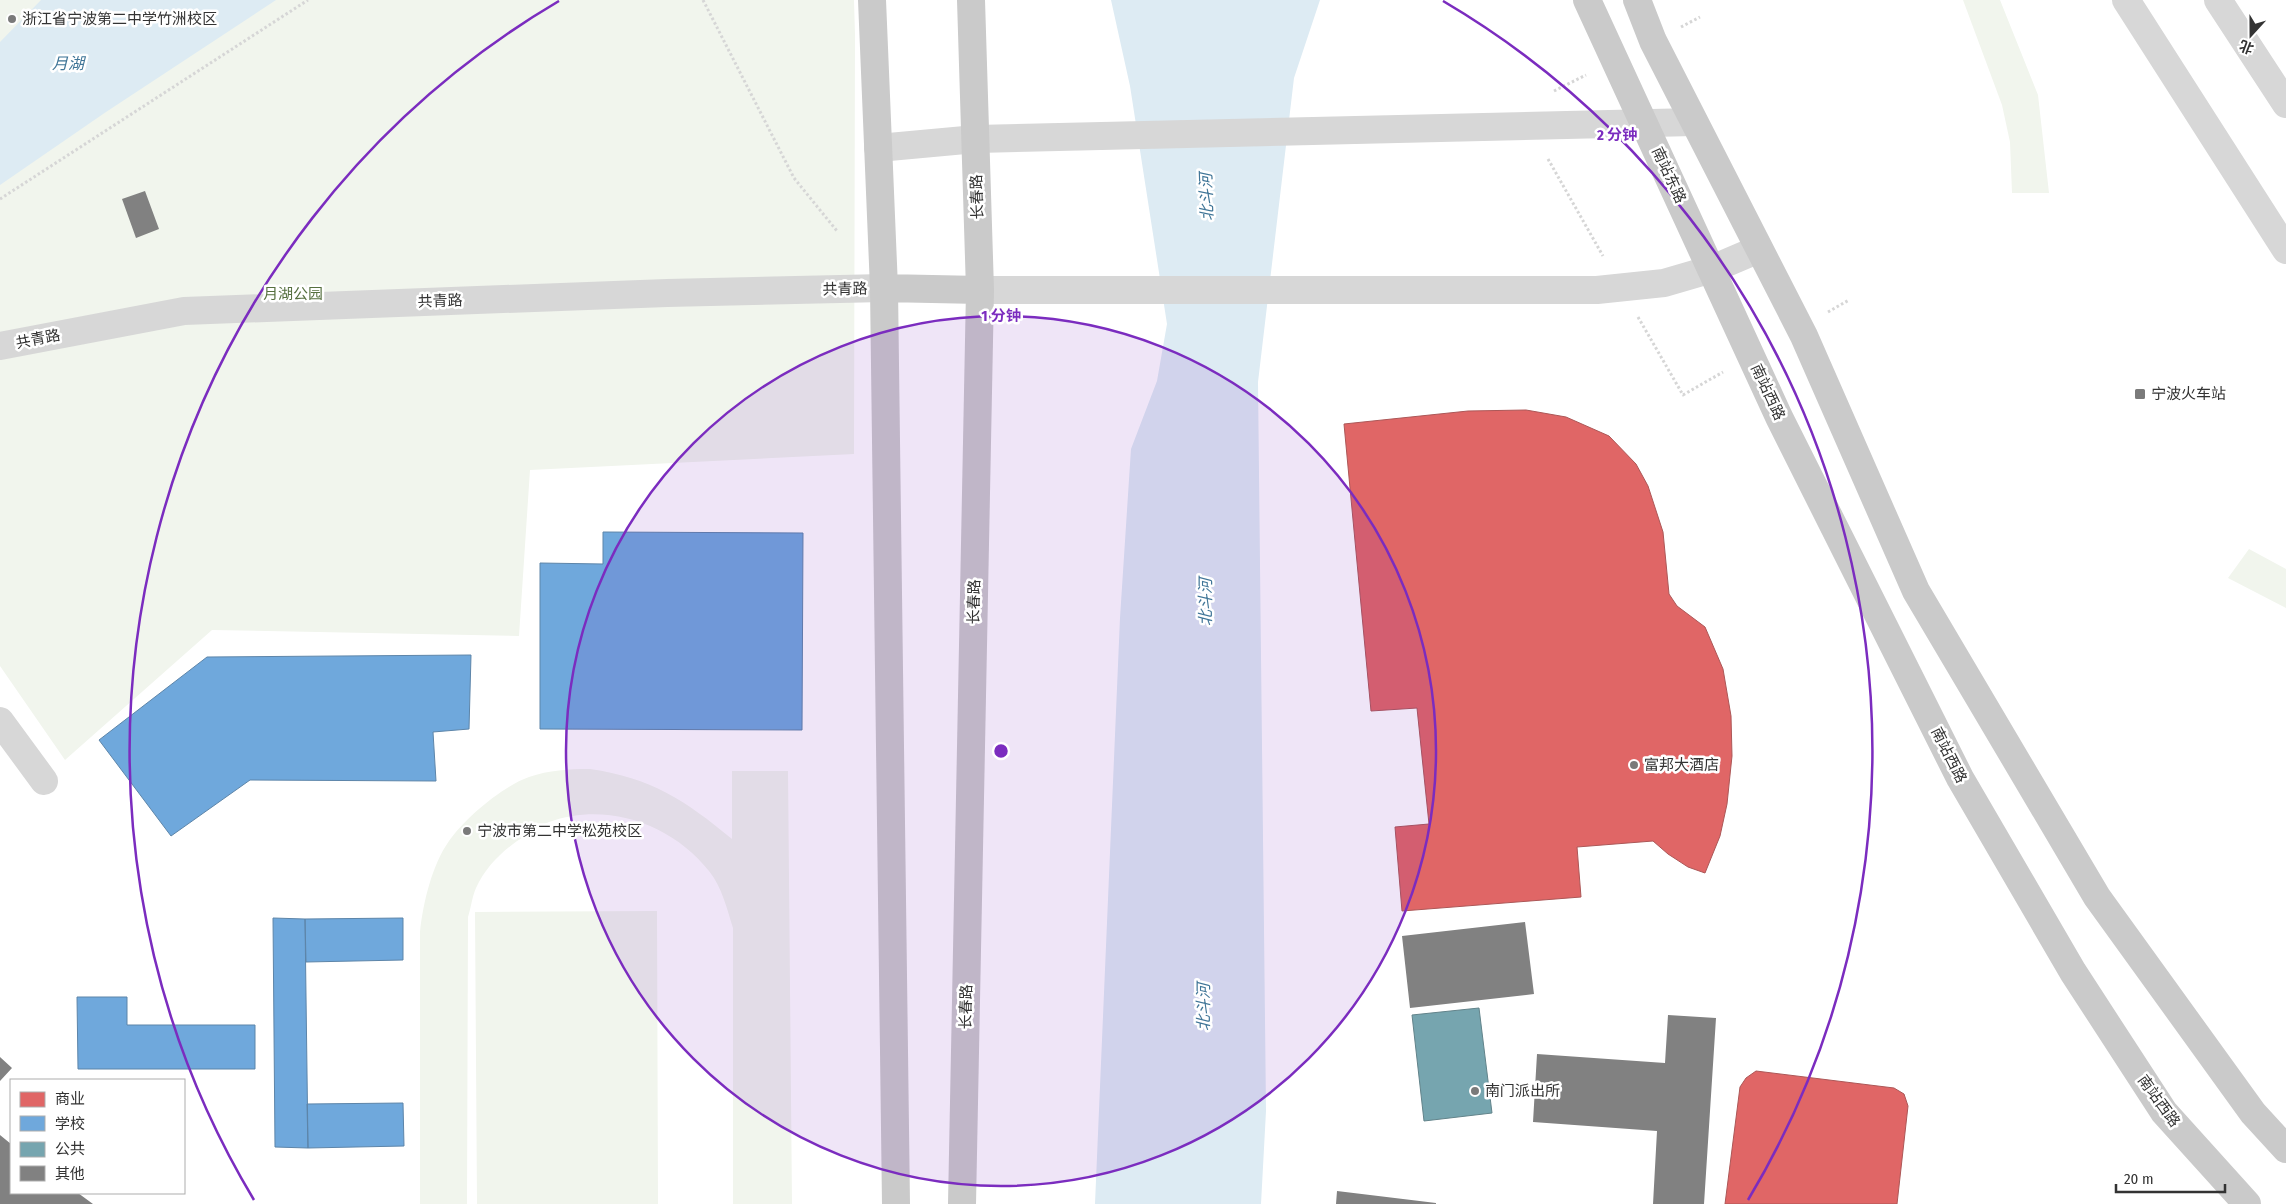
<svg xmlns="http://www.w3.org/2000/svg" width="2286" height="1204" font-family="'Fira Sans Condensed','Noto Sans SC',sans-serif">
  <rect width="100%" height="100%" fill="#fff"/>
  <path fill="#f1f5ed" d="M0 0H854L855 35 854 454 530 470 519 636 212 630 65 760 0 666Z
    M1963 0H2000L2038 95 2049 193H2012L2010 142 2002 105Z
    M2249 549 2286 569V608L2228 578Z
    M590 769C651 778 685 800 732 839V771H788L792 1204H733V928C727 909 722 887 709 871 672 824 607 801 549 822 541 825 533 831 525 836 505 848 486 866 476 888 472 897 471 908 468 917L467 1204H420V932C423 903 432 865 449 841 465 818 503 786 529 777 549 770 569 769 590 769Z
    M657 911 658 1204H477L475 912Z"/>
  <path fill="#ddebf3" d="M41 0H276L106 112 0 185V42Z
    M1111 0H1320L1294 78 1258 382 1266 1111 1261 1204H1095L1120 618 1131 449 1157 381 1167 324 1130 86Z"/>
  <path fill="#e06666" stroke="#ac5757" d="M1526 410 1566 417 1609 436 1636 464 1648 486 1663 532 1669 594 1677 606 1705 627 1723 669 1731 716 1732 756 1727 804 1720 836 1705 873 1688 867 1668 854 1653 841 1577 847 1581 897 1402 911 1395 827 1429 824 1417 708 1371 711 1344 424 1468 411Z
    M1756 1071 1894 1088 1904 1094 1908 1106 1897 1204H1725L1740 1087 1746 1078Z"/>
  <path fill="#6fa8dc" stroke="#5d85a9" d="M603 532 803 533 802 730 540 729V563L603 564Z
    M471 655 469 729 433 732 436 781 250 780 171 836 99 740 207 657Z
    M273 918 305 919 308 1148 275 1147Z
    M403 918V960L306 962 305 919Z
    M77 997H127V1025H255V1069H78Z
    M403 1103 404 1146 308 1148 307 1104Z"/>
  <path fill="#76a5af" stroke="#62838a" d="M1479 1008 1492 1113 1424 1121 1412 1015Z"/>
  <path fill="#818181" d="M145 191 159 229 136 238 122 199Z
    M1525 922 1534 994 1410 1008 1402 936Z
    M1668 1015 1716 1018 1704 1204H1653L1657 1131 1533 1122 1537 1054 1665 1063Z
    M0 1057 12 1068 0 1081Z
    M0 1135 11 1144V1193H78L93 1204H0Z
    M1337 1191 1436 1203V1204H1336Z"/>
  <g fill="none" stroke-linecap="round" stroke-linejoin="round">
    <path stroke="#d6d6d6" stroke-width="3" stroke-dasharray="2.5 2.5" stroke-linecap="butt" d="M703 0 794 178 837 231
      M1681 27 1700 17
      M1554 91 1586 75
      M1548 159 1603 256
      M0 199 308 0
      M1828 312 1849 300
      M1638 317 1683 395 1723 372"/>
    <path stroke="#d7d7d7" stroke-width="28" d="M2218 0 2286 104
      M878 148 976 139 1694 122
      M980 290H1597L1664 283 1712 269 1759 249
      M0 346 184 311 667 293 884 288
      M0 721 44 781"/>
    <path stroke="#cacaca" stroke-width="28" d="M872 0 884 288 896 1204
      M1587 0 1779 417 1960 778 2073 972 2164 1112 2247 1204
      M1637 0 1653 41 1804 336 1916 591 2097 897 2253 1113 2286 1149
      M884 288 980 290
      M962 1204 980 290 971 0"/>
    <path stroke="#d7d7d7" stroke-width="28" d="M2126 0 2286 250"/>
  </g>
  <circle cx="1001" cy="751" r="435" fill="#7b2cbf" fill-opacity=".12"/>
  <g fill="none" stroke="#7b2cbf" stroke-width="2.5">
    <circle cx="1001" cy="751" r="435"/>
    <path d="M254 1200A871 871 0 0 1 559 1M1443 1A871 871 0 0 1 1748 1200"/>
  </g>
  <g fill="#7a7a7a" stroke="#fff" stroke-width="2">
    <circle cx="12" cy="19" r="5"/>
    <rect x="2134" y="388" width="12" height="12" rx="2.5"/>
    <circle cx="1634" cy="765" r="5"/>
    <circle cx="467" cy="831" r="5"/>
    <circle cx="1475" cy="1091" r="5"/>
  </g>
  <g text-anchor="middle" stroke-width="5" stroke-linejoin="round" paint-order="stroke">
    <g font-size="15" fill="#333" stroke="#fff" text-anchor="start">
      <text x="22" y="24">浙江省宁波第二中学竹洲校区</text>
      <text x="2151" y="399">宁波火车站</text>
      <text x="1644" y="770">富邦大酒店</text>
      <text x="477" y="836">宁波市第二中学松苑校区</text>
      <text x="1485" y="1096">南门派出所</text>
    </g>
    <g font-size="15" fill="#333" stroke="#fff">
      <text transform="translate(1669 175) rotate(65)" y="5">南站东路</text>
      <text transform="translate(977 197) rotate(-92)" y="5">长春路</text>
      <text transform="translate(845 289) rotate(-1)" y="5">共青路</text>
      <text transform="translate(440 301) rotate(-2)" y="5">共青路</text>
      <text transform="translate(38 339) rotate(-11)" y="5">共青路</text>
      <text transform="translate(1768 392) rotate(65)" y="5">南站西路</text>
      <text transform="translate(974 602) rotate(-89)" y="5">长春路</text>
      <text transform="translate(1949 755) rotate(63)" y="5">南站西路</text>
      <text transform="translate(966 1007) rotate(-89)" y="5">长春路</text>
      <text transform="translate(2159 1101) rotate(54)" y="5">南站西路</text>
    </g>
    <g font-size="15" fill="#56703f" stroke="#fff">
      <text x="293" y="299">月湖公园</text>
    </g>
    <g font-size="16" font-style="italic" fill="#3f7597" stroke="#fff">
      <text x="68" y="69">月湖</text>
      <text transform="translate(1206 197) rotate(-92)" y="6">北斗河</text>
      <text transform="translate(1205 602) rotate(-90)" y="6">北斗河</text>
      <text transform="translate(1203 1007) rotate(-90)" y="6">北斗河</text>
    </g>
  </g>
  <circle cx="1001" cy="751" r="8" fill="#7b2cbf" stroke="#fff" stroke-width="2.5"/>
  <g font-size="15" text-anchor="middle" font-weight="bold" fill="#7b2cbf" stroke="#fff" stroke-width="5" stroke-linejoin="round" paint-order="stroke">
    <text x="1617" y="140">2 分钟</text>
    <text x="1001" y="321">1 分钟</text>
  </g>
  <rect x="10" y="1079" width="175" height="115" fill="#ffffff" stroke="#adadad"/>
  <rect x="20" y="1092" width="25" height="15" fill="#e06666" stroke="#adadad"/>
  <text x="55" y="1104" font-size="15" fill="#333333">商业</text>
  <rect x="20" y="1116" width="25" height="15" fill="#6fa8dc" stroke="#adadad"/>
  <text x="55" y="1129" font-size="15" fill="#333333">学校</text>
  <rect x="20" y="1142" width="25" height="15" fill="#76a5af" stroke="#adadad"/>
  <text x="55" y="1154" font-size="15" fill="#333333">公共</text>
  <rect x="20" y="1166" width="25" height="15" fill="#818181" stroke="#adadad"/>
  <text x="55" y="1179" font-size="15" fill="#333333">其他</text>
  <g transform="translate(2251 35) rotate(201)" stroke="#ffffff" stroke-width="4" paint-order="stroke">
  <path d="M0-4L9 19L0 12L-9 19Z" fill="#333333"/>
  <text y="-8" font-size="14" font-weight="bold" text-anchor="middle" fill="#333333">北</text>
  </g>
  <path d="M2116 1184v8h109v-8" fill="none" stroke="#333333" stroke-width="2.5"/>
  <text x="2124" y="1184" font-size="15" fill="#333333" stroke="#ffffff" stroke-width="4" paint-order="stroke">20 m</text>
</svg>
